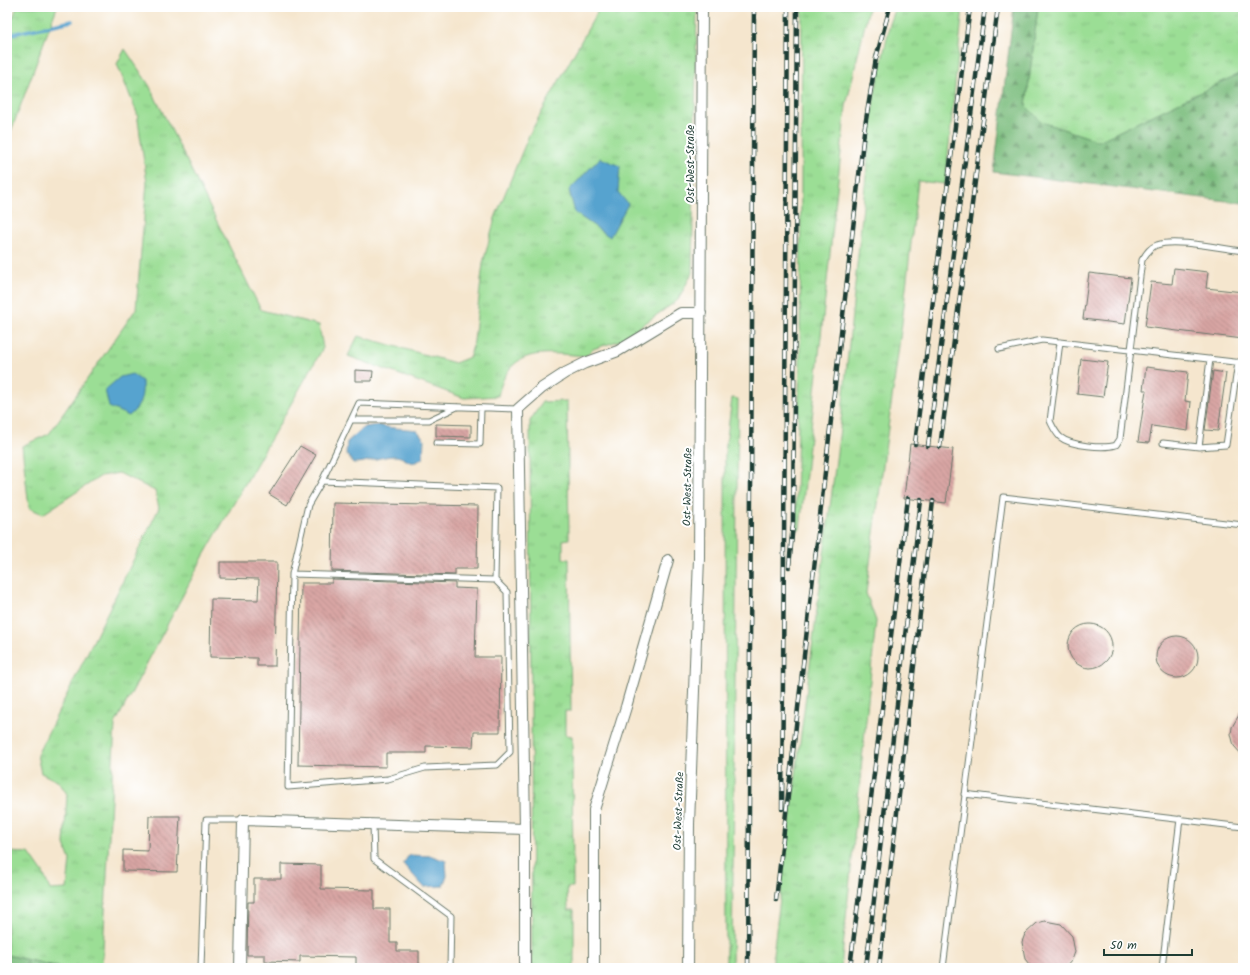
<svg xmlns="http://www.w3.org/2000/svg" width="1250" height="975" font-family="Kalam,sans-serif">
  <defs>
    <pattern id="grass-tufts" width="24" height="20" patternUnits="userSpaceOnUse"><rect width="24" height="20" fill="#9bde95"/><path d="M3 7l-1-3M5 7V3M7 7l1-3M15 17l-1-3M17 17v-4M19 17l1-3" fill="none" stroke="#85bf81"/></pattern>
    <pattern id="forest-firs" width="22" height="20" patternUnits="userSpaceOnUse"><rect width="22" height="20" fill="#7cbd7e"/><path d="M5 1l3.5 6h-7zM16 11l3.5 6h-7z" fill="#659b68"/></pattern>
    <pattern id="building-back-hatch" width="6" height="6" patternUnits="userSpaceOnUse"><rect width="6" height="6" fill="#d9a6a4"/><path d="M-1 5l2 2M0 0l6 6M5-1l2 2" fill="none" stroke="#af8886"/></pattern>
  </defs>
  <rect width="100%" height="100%" fill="#fff"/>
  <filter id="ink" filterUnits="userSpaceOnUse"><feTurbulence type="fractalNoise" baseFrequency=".025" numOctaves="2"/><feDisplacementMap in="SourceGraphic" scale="8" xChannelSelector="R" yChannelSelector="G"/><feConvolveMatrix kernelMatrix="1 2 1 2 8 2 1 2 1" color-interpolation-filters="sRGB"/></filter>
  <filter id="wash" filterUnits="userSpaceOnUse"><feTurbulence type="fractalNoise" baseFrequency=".012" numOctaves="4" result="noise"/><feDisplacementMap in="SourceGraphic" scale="16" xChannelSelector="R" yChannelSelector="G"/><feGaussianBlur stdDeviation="0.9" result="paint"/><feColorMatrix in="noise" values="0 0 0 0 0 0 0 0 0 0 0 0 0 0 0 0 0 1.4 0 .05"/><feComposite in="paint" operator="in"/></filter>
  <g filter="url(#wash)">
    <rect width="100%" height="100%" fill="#f5e6ce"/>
    <path fill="url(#grass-tufts)" stroke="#5d8e64" d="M17 7H57L7 142V32Z
      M600 7H697L692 273 678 300 621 340 593 349 586 356C545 353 509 345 498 396L464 398 348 356 358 336 455 363 470 357 474 341 483 263 495 218 529 135Z
      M802 7H869L846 106 800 529H795L800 361Z
      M896 7H963L945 184 918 181 902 323 866 593 876 621 841 968H773V954L842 413 874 97 890 24Z
      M1038 7H1243V72L1099 141 1041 122 1026 106Z
      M125 49 149 85 261 310 319 325 323 348 203 557 115 724 102 968H63L7 955V852L29 853 43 873 50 890 67 889 70 860 64 844 67 794 59 782 41 773 37 755 159 508 155 491 119 473 101 476 43 514 29 508 22 446 49 434 136 309 147 183 137 113 117 64Z
      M732 398 738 399 732 968H726L725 453Z
      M567 401 569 539 563 540V559H569L571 711H565V735L572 736 573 887H567L568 910H574V968H532L530 421 542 402Z"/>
    <path fill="url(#forest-firs)" stroke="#4e7d59" d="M1014 7H1038L1026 106 1042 122 1099 141 1243 72V203L994 172Z
      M7 955 63 968H7Z"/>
    <path fill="#57a3cf" stroke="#3b7082" d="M600 158 620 166 618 192 628 204 610 237 575 213 569 190Z
      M132 374 142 381C143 397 141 406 129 416L109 407 105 390 120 377Z
      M378 425C392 429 404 428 417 430L424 439 423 458C408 469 408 456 394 456 381 456 368 463 353 463L346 454 347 442 364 427Z
      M409 855 432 856 446 861 447 876 443 886 424 887 403 864Z"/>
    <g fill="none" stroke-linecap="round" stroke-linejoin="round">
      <path stroke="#57a3cf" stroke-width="3.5" d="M7 35 72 21"/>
    </g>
    <g id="blocks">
      <path fill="url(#building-back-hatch)" d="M1174 268 1208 272 1206 288 1243 292V339L1145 327 1151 282 1172 284Z
        M1089 273 1131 278 1125 324 1083 319Z
        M1081 359 1108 362 1103 397 1077 394Z
        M1146 367 1188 372 1185 401 1191 402 1188 431 1152 426 1149 443 1138 442 1146 390H1143Z
        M355 370 373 371 372 381H355Z
        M1213 371 1226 373 1218 431 1205 430Z
        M436 424 471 425V437L436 436Z
        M910 444 953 449 946 503 904 498Z
        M300 446 316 455 287 505 269 494Z
        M333 503 478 506 477 569H455V575L332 571Z
        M220 562H277L275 666H257V658L210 657 211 599 258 600 259 579 220 578Z
        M332 579 455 583V588L477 589 475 657H501L500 732H474L473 747 426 746V753H386V767L298 765 301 583H332Z
        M1068 646a22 22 0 1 1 44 0a22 22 0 1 1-44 0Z
        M1156 657a21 21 0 1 1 42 0a21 21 0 1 1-42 0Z
        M1243 708V756L1234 746 1231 734 1232 727Z
        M149 816H180L177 872 123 871V850L148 851Z
        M281 864 321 865V889L374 890V909H390V943H397V951H419V968H356V957L300 956V962L265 961V955H247L248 902H254V879H281Z
        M1045 921 1061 924 1072 936 1075 952 1072 960 1065 968H1032L1025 959 1022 942 1025 934 1037 923Z"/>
    </g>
  </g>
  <g filter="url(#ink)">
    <use href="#blocks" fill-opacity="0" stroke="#6a786a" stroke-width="1"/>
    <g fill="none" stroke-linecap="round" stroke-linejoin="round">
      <defs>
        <path id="service" d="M1060 342 1050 421C1053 427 1055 432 1060 437 1071 446 1104 449 1116 445L1120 439 1142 260C1146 254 1150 247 1157 245 1173 238 1224 249 1243 251
          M999 349 1042 340 1243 363
          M351 420H429L457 407
          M436 443 480 444 481 408
          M1163 443 1199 447 1210 359
          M1199 447 1226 445 1238 362
          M322 481 497 488 495 580 507 592 510 752 497 765 425 768 388 779 288 787 292 574 308 505 322 481 359 403 518 409
          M292 574 495 580
          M964 794 1243 827
          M373 824 374 859 451 916 450 968
          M201 968 206 820H243
          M943 968 1003 497 1243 525
          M1162 968 1180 819"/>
        <path id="minor" d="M240 968 243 820 525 829
          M525 968V829L518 409 542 388 565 373 585 363 618 351 681 313H701
          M594 968V810L626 707 668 560
          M688 968 689 824 699 558 702 7"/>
      </defs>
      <use href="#service" stroke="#6a786a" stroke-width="7"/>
      <use href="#minor" stroke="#6a786a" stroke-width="12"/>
      <use href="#service" stroke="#fff" stroke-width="5"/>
      <use href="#minor" stroke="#fff" stroke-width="10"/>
      <defs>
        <path id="rail" d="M915 444 970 7
          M928 446 985 7
          M940 447 998 7
          M789 567 793 524 797 7
          M782 809 788 7
          M776 900 864 132 876 58 890 7
          M748 968 754 7
          M850 968 908 498
          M866 968 921 500
          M879 968 933 501"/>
      </defs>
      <use href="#rail" stroke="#1f3d34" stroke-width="4.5"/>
      <use href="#rail" stroke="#fff" stroke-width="3" stroke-dasharray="9" stroke-linecap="butt"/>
    </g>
  </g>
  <g text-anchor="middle" stroke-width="4" stroke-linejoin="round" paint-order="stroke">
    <g font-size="11" fill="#1f3d34" stroke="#fff">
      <text transform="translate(690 164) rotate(-90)" y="4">Ost-West-Straße</text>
      <text transform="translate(687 487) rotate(-89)" y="4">Ost-West-Straße</text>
      <text transform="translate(678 811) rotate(-88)" y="4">Ost-West-Straße</text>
    </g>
  </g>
  <rect width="1250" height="975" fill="none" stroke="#fff" stroke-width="24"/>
  <path d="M1104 949v6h88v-6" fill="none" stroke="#1f3d34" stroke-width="2"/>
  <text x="1110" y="949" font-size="12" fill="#1f3d34" stroke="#ffffff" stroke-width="3" paint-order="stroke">50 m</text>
</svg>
